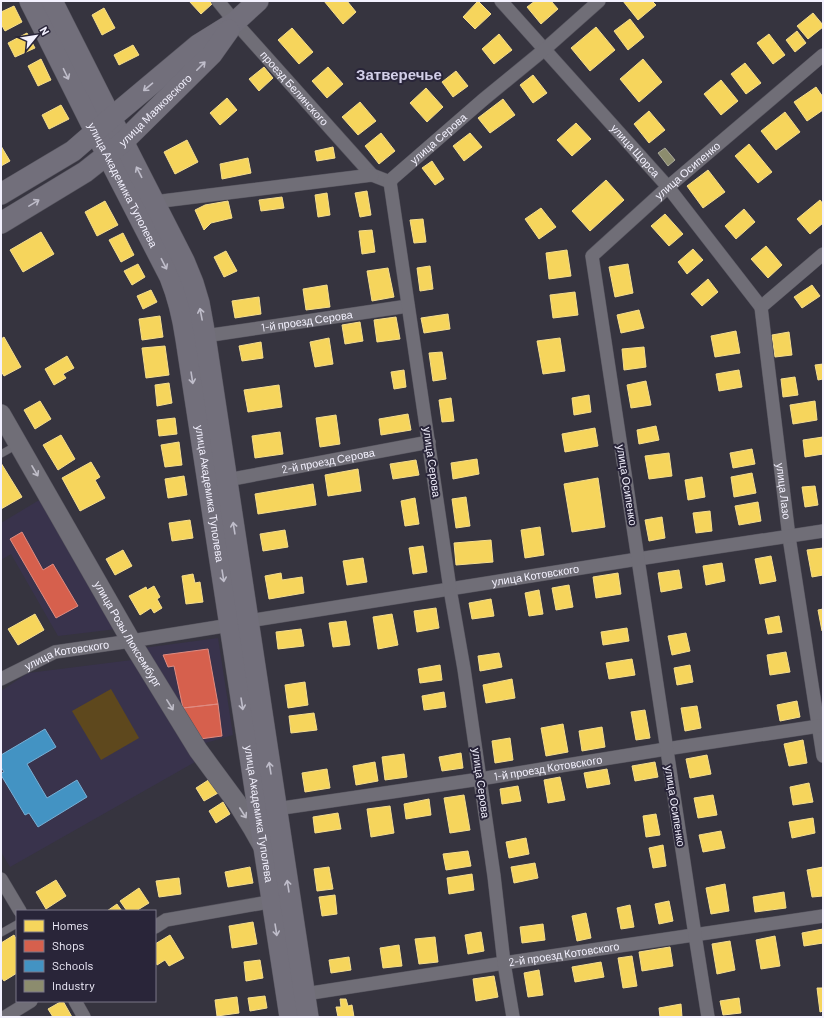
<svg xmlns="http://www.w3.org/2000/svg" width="824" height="1018" font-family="Barlow,sans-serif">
  <rect width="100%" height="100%" fill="#36343f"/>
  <path fill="#39334c" d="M41 499 117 629 58 636 11 554 1 560V523Z
    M218 638 233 735 202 744 143 648Z
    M132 660 195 762 10 867 1 852V691L28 673Z"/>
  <path fill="#5e481d" d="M111 689 139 738 101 760 72 711Z"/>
  <path fill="#f6d55c" stroke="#f5dd8d" d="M189 1H210L212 4 201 14Z
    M324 1H347L356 12 343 24Z
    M478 1 491 14 475 29 463 17Z
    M535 1H551L558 9 541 24 527 7Z
    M623 1H652L656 5 638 20Z
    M14 6 22 22 5 31 1 24V12Z
    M104 8 115 28 102 35 92 15Z
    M813 13 823 25V27L808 39 797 26Z
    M630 19 644 37 628 50 614 31Z
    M596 27 615 50 590 71 571 48Z
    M292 28 313 52 299 64 278 40Z
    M797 31 806 43 795 52 786 40Z
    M27 33 35 48 15 57 8 43Z
    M499 34 512 50 494 64 482 49Z
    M769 34 785 55 773 64 757 43Z
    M133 45 139 55 119 65 114 55Z
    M41 59 51 80 38 86 28 66Z
    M643 59 662 82 639 102 620 79Z
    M745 63 761 83 746 94 731 74Z
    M264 67 273 78 259 91 249 79Z
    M328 67 343 84 327 98 312 81Z
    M456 71 468 86 453 97 442 82Z
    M533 75 547 93 533 103 520 85Z
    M721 80 738 101 721 115 704 94Z
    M816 87 823 97V110L807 121 794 102Z
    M426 88 443 107 427 122 410 103Z
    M227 98 237 110 220 125 210 113Z
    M503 99 515 115 490 133 478 118Z
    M360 102 376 121 358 135 342 117Z
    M61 105 69 119 49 129 42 115Z
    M649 111 665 130 649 143 634 124Z
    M785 112 800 132 776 150 761 131Z
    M576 123 591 139 572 156 557 140Z
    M381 133 395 151 379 164 365 146Z
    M470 133 482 147 464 161 453 146Z
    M187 140 198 162 175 174 164 152Z
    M749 144 772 172 758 183 735 156Z
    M1 146 10 161 1 166Z
    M333 147 335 158 317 161 315 151Z
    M248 158 251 173 222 179 220 164Z
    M432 161 444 179 435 185 422 168Z
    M708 170 725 192 703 208 687 186Z
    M606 180 624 200 590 231 572 211Z
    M367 191 371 215 360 217 355 193Z
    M327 193 330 215 318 217 315 195Z
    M282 197 284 208 261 211 259 200Z
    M820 200 823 204V223L810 234 797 219Z
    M105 201 118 225 97 236 85 212Z
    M228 201 232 218 211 223 204 230 195 210 205 205Z
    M541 208 556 227 539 239 525 219Z
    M744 209 755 222 736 239 725 226Z
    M665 214 683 234 669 246 651 226Z
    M423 219 426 242 414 243 410 220Z
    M372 230 375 252 362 254 359 231Z
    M41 232 54 254 23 272 10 250Z
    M123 233 134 255 121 262 109 240Z
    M766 246 782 265 768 278 751 259Z
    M693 249 703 260 687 274 678 262Z
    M567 250 571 276 549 279 546 253Z
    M226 251 237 271 224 277 214 257Z
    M138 264 145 277 132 285 124 271Z
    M628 264 633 293 615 297 609 267Z
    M430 266 433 289 420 291 417 268Z
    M388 268 394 297 372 301 367 271Z
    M708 279 718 292 702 306 691 294Z
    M327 285 330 307 306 310 303 289Z
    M812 285 820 296 802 308 794 297Z
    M151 290 157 302 143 309 137 296Z
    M575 292 578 315 553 318 550 295Z
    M259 297 261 314 235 318 232 301Z
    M639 310 644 328 621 333 617 315Z
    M448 314 450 329 424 333 421 318Z
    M160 316 163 337 142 340 139 319Z
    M396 317 400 339 377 342 374 320Z
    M360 322 363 341 345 344 342 325Z
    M736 331 740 353 715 357 711 336Z
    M789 332 792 355 775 357 772 335Z
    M4 337 21 367 4 376 1 371V339Z
    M329 338 333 364 315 367 310 342Z
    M560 338 565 371 543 374 537 341Z
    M261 342 263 358 242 361 239 346Z
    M165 346 169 375 146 378 142 348Z
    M644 347 646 367 624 370 622 349Z
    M442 352 446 379 433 381 429 353Z
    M67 356 74 368 63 374 66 378 54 385 45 369Z
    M823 364V379L818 380 815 365Z
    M404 370 406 387 394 389 391 372Z
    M739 370 742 387 719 391 716 374Z
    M795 377 798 395 783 397 781 379Z
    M646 381 651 405 631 408 627 385Z
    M169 383 172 403 157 406 155 385Z
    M279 385 282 407 248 412 244 390Z
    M589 395 591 412 574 415 572 398Z
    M451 398 454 421 442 422 439 400Z
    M40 401 51 419 35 429 24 410Z
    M815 401 817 420 793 424 790 405Z
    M408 414 411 430 381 435 379 419Z
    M336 415 340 444 320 447 316 418Z
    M175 418 177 434 159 436 157 420Z
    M656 426 659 440 639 444 637 430Z
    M595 428 598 446 565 452 562 434Z
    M280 432 283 454 255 458 252 436Z
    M61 435 75 459 58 470 43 445Z
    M823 437V454L805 457 803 440Z
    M179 442 182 465 165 467 161 445Z
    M752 449 755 464 733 468 730 453Z
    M669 453 672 476 649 479 645 456Z
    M477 459 479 474 453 479 451 463Z
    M416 460 419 475 393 479 390 464Z
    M91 462 100 477 95 480 105 498 80 511 62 478Z
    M1 463 22 497 1 509Z
    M358 469 361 491 328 496 325 475Z
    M752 473 756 493 734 497 731 477Z
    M184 476 187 495 168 498 165 479Z
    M702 477 705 497 688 500 685 480Z
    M598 478 605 527 572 532 564 484Z
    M313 484 316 505 258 514 255 494Z
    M815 486 818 505 805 507 802 487Z
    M466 497 470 526 456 528 452 499Z
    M415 498 419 524 405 526 401 501Z
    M758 502 761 521 739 525 735 506Z
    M710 511 712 531 696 533 693 513Z
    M662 517 665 538 649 541 645 520Z
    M190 520 193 538 172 541 169 523Z
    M540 527 544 555 525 558 521 530Z
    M285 530 288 547 263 551 260 534Z
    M491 540 493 562 456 565 454 543Z
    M423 546 427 572 413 574 409 548Z
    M823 548V575L812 577 807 550Z
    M123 550 132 566 115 575 106 559Z
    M771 556 776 581 760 584 755 559Z
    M363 558 367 582 347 585 343 561Z
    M722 563 725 581 706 585 703 566Z
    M679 570 682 588 661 592 658 573Z
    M281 573 282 580 302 577 304 593 269 599 265 576Z
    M618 573 621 594 596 598 593 577Z
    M193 574 195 583 200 582 203 602 186 604 182 576Z
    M569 585 573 607 556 610 552 588Z
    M154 586 160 597 157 599 162 608 154 613 151 608 140 615 129 596 146 587 147 590Z
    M539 590 543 614 529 616 525 593Z
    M491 599 494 616 472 619 469 603Z
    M436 608 439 628 417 632 414 611Z
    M823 609V631H822L818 610Z
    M35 614 44 630 18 645 8 629Z
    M392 614 398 645 378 649 373 617Z
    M779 616 782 632 768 634 765 619Z
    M346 621 350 645 333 647 329 623Z
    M627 628 629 641 603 645 601 632Z
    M301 629 304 646 278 649 276 632Z
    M686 633 690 651 672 655 668 636Z
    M786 652 790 672 770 675 767 655Z
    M499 653 502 667 480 671 478 656Z
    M632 659 635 675 609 679 606 663Z
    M440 665 442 680 420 683 418 669Z
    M690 665 693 682 677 685 674 668Z
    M512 679 515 698 486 703 483 685Z
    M305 682 308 705 288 708 285 685Z
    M444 692 446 707 424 710 422 696Z
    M797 701 800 717 780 721 777 705Z
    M697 706 701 728 685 731 681 708Z
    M645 710 650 738 636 740 631 712Z
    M314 713 317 730 291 733 289 716Z
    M563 724 568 752 546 756 541 728Z
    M602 727 605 747 582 751 579 731Z
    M510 738 513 760 495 763 492 741Z
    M803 740 807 763 789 766 784 744Z
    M461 753 463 768 442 771 439 757Z
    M404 754 407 777 385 780 382 757Z
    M707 755 711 774 690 778 686 759Z
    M375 762 378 781 356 785 353 766Z
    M655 762 658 777 635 781 632 766Z
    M327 769 330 788 305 792 302 773Z
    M607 769 610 784 587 788 584 773Z
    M560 777 565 800 548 803 544 780Z
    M210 779 218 793 204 801 196 788Z
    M809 783 813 802 793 805 790 787Z
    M518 786 521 801 502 804 500 789Z
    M464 795 470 830 450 833 444 798Z
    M713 795 717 815 698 818 694 798Z
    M429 799 431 815 406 819 404 804Z
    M223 802 230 814 216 823 209 811Z
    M390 806 394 833 371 837 367 809Z
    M338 813 341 829 315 833 313 817Z
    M656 814 660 835 646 837 643 816Z
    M813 818 815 833 792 838 789 822Z
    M721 831 725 848 703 852 699 835Z
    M526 838 529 854 509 858 506 842Z
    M663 845 666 866 653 868 649 848Z
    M468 851 471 866 446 870 443 854Z
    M535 863 538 878 514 883 511 867Z
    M250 867 253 883 228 887 225 872Z
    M329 867 333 889 317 891 314 869Z
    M823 867V896L812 897 807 870Z
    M472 874 474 890 449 894 447 878Z
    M179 878 181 894 159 897 156 881Z
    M56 880 66 896 46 909 36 892Z
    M725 884 729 911 711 914 706 888Z
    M139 888 149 903 136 911H127L120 901Z
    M784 892 786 908 755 912 753 897Z
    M335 895 337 914 322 916 319 897Z
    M669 901 673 921 659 924 655 904Z
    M117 904 122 911H107Z
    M630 905 634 927 621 929 617 908Z
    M586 913 591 938 577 941 572 916Z
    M253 922 257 944 232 948 229 926Z
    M543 924 545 940 522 943 520 927Z
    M823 929V943L804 946 802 933Z
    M481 932 484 951 468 954 465 935Z
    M14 935 17 940V973L4 981 1 977V943Z
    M170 935 184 958 169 966 165 960 157 965 155 960V944Z
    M775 936 780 966 761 969 756 940Z
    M435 937 438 962 419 964 415 939Z
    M730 941 735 970 717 974 712 944Z
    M399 945 402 966 383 968 380 948Z
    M670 947 673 966 642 971 639 952Z
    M632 956 637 986 623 988 618 958Z
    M349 957 351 970 331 973 329 960Z
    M260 960 263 978 246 981 244 962Z
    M601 962 604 977 575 982 572 967Z
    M539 970 543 995 528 997 524 973Z
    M494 976 498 997 476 1001 473 979Z
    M817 988H823V1011L820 1012Z
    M265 996 267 1008 250 1011 248 998Z
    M237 997 239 1013 217 1016 215 1000Z
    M739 998 741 1013 723 1015 720 1001Z
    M340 999H346L348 1006 352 1005 354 1017H338L336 1007H341Z
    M62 1001H63L72 1017H53L48 1009Z
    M681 1004 682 1017H660L659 1008Z"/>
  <path fill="#d6604d" stroke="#df8c82" d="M22 532 43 570 53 564 78 606 56 618 10 539Z
    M208 649 218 704 183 708 174 666 168 667 163 655Z
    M218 704 222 736 200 739 183 708Z"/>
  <path fill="#4393c3" stroke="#78afd5" d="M45 729 56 747 27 764 47 798 77 780 87 797 38 827 29 813 25 815 1 775V773L4 772 1 767V755Z"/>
  <path fill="#8c8c6e" stroke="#abaa99" d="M665 148 675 160 668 166 658 153Z"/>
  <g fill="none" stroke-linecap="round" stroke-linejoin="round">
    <defs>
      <path id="lane" d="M1 454 17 445
        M1 933 17 924"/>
      <g id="street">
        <path id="s1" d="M218 1 235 22 372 175 390 182"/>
        <path id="s2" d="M501 1 668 187 761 307"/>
        <path d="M154 202 372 175"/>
        <path id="s3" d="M823 254 761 307 789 537 823 756"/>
        <path id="s4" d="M205 336 408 306"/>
        <path id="s5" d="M227 480 429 442"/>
        <path id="s6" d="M248 621 638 559 823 531"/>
        <path id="s7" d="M1 679 55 652 131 641 230 625"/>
        <path id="s8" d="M276 809 480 779 666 749 819 726"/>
        <path d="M1 879 20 911"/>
        <path d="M155 927 166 920 263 903 272 900"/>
        <path id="s9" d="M305 994 504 963 823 916"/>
        <path d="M75 1001 84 1017"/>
        <path d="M5 1017 31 1001"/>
        <path id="s10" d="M513 1017 504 963 494 876 480 779 464 669 450 589 390 182 393 178 484 99 545 49 599 1"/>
        <path id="s11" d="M708 1017 695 935 592 256 668 187 823 55"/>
      </g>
      <g id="secondary">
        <path id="s12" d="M1 414 131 641 198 750 237 803 253 829 262 845"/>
      </g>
      <g id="primary">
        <path id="s13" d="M30 1 95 131 170 277C178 297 183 318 186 339L290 1017"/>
        <path d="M52 1 111 118 184 261 193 283 199 303 205 336 308 1017"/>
        <path d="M1 194 73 151 111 118 198 45 235 22 258 1"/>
        <path id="s14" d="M1 223 85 172 123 142 212 54 229 30"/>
      </g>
    </defs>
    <use href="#lane" stroke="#55535d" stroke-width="8"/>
    <use href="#street" stroke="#55535d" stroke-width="14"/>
    <use href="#secondary" stroke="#55535d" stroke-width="20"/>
    <use href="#primary" stroke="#55535d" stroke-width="22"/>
    <use href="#lane" stroke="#706e77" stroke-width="7"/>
    <use href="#street" stroke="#706e77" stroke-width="13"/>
    <use href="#secondary" stroke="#706e77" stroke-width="19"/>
    <use href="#primary" stroke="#726f7b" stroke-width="21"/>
  </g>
  <defs><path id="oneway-shaft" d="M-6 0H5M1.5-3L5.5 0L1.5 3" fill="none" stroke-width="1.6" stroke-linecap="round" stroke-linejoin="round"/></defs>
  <g stroke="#bfbdca">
    <use href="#oneway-shaft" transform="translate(201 66) rotate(-45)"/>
    <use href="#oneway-shaft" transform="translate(66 74) rotate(64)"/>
    <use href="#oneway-shaft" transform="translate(148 87) rotate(140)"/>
    <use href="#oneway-shaft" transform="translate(139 172) rotate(-117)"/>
    <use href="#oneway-shaft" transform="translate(34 203) rotate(-31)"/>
    <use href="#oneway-shaft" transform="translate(164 264) rotate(63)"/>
    <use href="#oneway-shaft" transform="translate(201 314) rotate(-101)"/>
    <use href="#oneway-shaft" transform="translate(192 378) rotate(81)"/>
    <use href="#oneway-shaft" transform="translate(234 528) rotate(-99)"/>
    <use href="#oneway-shaft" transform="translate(223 576) rotate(81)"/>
    <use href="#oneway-shaft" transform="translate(242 704) rotate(81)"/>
    <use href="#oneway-shaft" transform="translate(270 768) rotate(-99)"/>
    <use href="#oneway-shaft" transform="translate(288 886) rotate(-99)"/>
    <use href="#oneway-shaft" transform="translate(276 930) rotate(81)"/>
  </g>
  <g stroke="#bfbdc8">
    <use href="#oneway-shaft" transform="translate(35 471) rotate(60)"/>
    <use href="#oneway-shaft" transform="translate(170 705) rotate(58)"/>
    <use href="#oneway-shaft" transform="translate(243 813) rotate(57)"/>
  </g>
  <g text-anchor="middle" stroke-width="4" stroke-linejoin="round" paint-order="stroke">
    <g font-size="11" fill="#f3f1fe" stroke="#292539">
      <text dy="4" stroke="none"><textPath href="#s1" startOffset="116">проезд Белинского</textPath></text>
      <text dy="4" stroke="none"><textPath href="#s14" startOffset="192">улица Маяковского</textPath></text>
      <text dy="4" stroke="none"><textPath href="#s10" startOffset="909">улица Серова</textPath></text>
      <text dy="4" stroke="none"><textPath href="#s2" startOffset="201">улица Щорса</textPath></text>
      <text dy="4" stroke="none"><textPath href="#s11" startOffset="898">улица Осипенко</textPath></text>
      <text dy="4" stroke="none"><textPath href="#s13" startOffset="206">улица Академика Туполева</textPath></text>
      <text dy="4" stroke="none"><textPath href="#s4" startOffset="103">1-й проезд Серова</textPath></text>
      <text dy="4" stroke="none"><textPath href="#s5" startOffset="103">2-й проезд Серова</textPath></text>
      <text transform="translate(432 462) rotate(82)" y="4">улица Серова</text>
      <text transform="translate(627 485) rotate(81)" y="4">улица Осипенко</text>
      <text dy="4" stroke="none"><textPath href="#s3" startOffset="267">улица Лазо</textPath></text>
      <text dy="4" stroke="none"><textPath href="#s13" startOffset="530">улица Академика Туполева</textPath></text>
      <text dy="4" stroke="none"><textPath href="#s6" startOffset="291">улица Котовского</textPath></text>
      <text dy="4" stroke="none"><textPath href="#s12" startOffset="254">улица Розы Люксембург</textPath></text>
      <text dy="4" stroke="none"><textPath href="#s7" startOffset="71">улица Котовского</textPath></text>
      <text dy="4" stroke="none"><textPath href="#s8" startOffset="275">1-й проезд Котовского</textPath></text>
      <text transform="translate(481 783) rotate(82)" y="4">улица Серова</text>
      <text transform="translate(675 806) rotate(81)" y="4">улица Осипенко</text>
      <text dy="4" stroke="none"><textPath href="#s13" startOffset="854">улица Академика Туполева</textPath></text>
      <text dy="4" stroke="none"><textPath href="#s9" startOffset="262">2-й проезд Котовского</textPath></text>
    </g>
    <g font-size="15" font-weight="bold" fill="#d2cee8" stroke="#292539">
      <text x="399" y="80">Затверечье</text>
    </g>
  </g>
  <rect width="824" height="1018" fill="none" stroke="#f3f1fe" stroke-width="4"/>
  <rect x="16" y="910" width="140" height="92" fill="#292539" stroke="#7a7788"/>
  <rect x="24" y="920" width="20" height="12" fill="#f6d55c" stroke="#7a7788"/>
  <text x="52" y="930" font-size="12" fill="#f3f1fe">Homes</text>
  <rect x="24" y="940" width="20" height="12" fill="#d6604d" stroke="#7a7788"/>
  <text x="52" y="950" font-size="12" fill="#f3f1fe">Shops</text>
  <rect x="24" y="960" width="20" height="12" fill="#4393c3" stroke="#7a7788"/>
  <text x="52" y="970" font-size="12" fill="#f3f1fe">Schools</text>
  <rect x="24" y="980" width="20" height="12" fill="#8c8c6e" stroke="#7a7788"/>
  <text x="52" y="990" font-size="12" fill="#f3f1fe">Industry</text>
  <g transform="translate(36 36) rotate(60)" stroke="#292539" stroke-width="3" paint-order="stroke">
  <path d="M0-3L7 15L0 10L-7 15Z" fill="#f3f1fe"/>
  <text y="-6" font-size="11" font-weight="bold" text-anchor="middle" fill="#f3f1fe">N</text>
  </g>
</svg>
